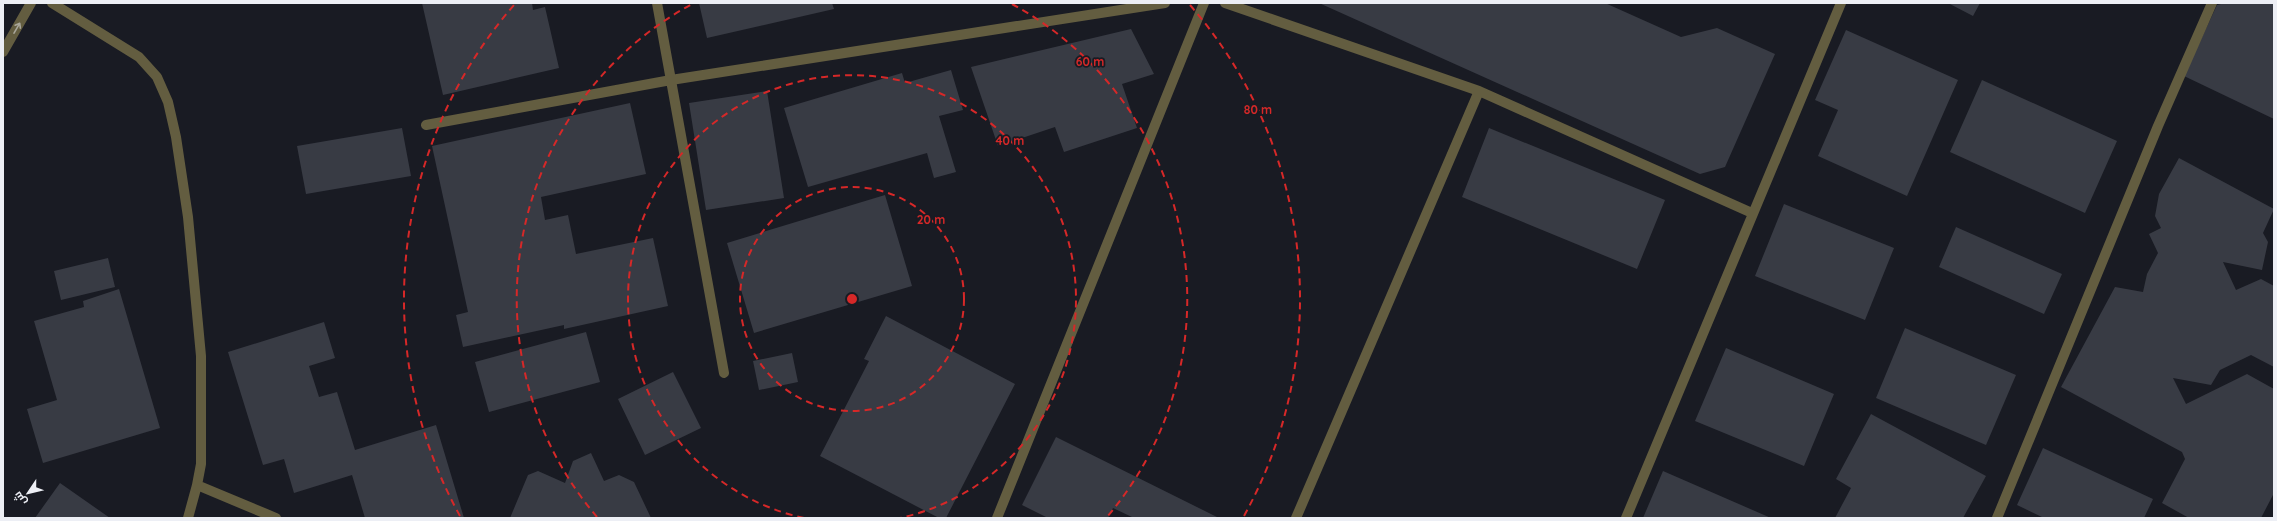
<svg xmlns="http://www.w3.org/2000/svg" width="2277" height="521" font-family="Quicksand,Cairo,sans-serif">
  <rect width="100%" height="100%" fill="#191b23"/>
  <path fill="#383b44" d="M422 3H532L533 10 545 7 559 68 443 95Z
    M699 3H832L834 9 707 38Z
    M1319 3H1605L1681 37 1717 28 1775 54 1725 167 1700 174Z
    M1948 3H1980L1973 16Z
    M2225 3H2274V119L2184 76 2217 5Z
    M1131 29 1154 74 1122 84 1137 128 1064 152 1055 127 998 146 971 67Z
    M1846 30 1958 80 1907 196 1818 156 1838 110 1815 100Z
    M951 70 963 110 939 116 956 172 934 178 927 153 808 187 784 108 902 73 905 83Z
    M1982 80 2117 141 2085 213 1950 152Z
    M767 91 784 198 706 210 689 103Z
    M630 103 646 174 541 197 545 220 568 215 576 254 653 238 668 306 564 329V325L463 347 456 315 468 312 432 146Z
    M402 128 411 176 306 194 297 146Z
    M1489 128 1665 200 1637 269 1462 197Z
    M2179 158 2274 209 2263 233 2268 242 2262 270 2223 262 2236 290 2261 279 2274 286V367L2251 355 2220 370 2211 385 2173 378 2186 404 2247 374 2274 389V493L2261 518H2189L2162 503 2185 459 2182 452 2061 387 2115 287 2143 292 2147 274 2158 253 2149 234 2161 228 2155 216 2159 194Z
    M885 195 912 286 754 333 727 243Z
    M1784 204 1894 248 1865 320 1755 276Z
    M1956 227 2062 274 2044 314 1939 267Z
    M108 258 115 287 61 300 54 271Z
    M119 289 160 428 43 463 27 409 57 400 34 321 84 307 83 301Z
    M886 316 1015 384 946 518H939L820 456 869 361 864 359Z
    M324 322 335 358 309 366 319 397 337 392 355 450 436 425 464 518H365L352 475 294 493 284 459 263 465 228 352Z
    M1905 328 2016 375 1986 445 1876 398Z
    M586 332 600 382 489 412 475 362Z
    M1726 348 1834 394 1804 466 1695 421Z
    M792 353 798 382 759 390 753 361Z
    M673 372 701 428 645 455 618 399Z
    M1871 414 1986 476 1963 518H1835L1851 488 1836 479Z
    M1056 437 1219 518H1134L1113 508 1108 518H1048L1022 505Z
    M2043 448 2153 499 2144 518H2044L2017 505Z
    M591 453 604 481 619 475 634 482 651 518H510L528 475 538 471 565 483 573 461Z
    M1663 471 1771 518H1643Z
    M60 483 110 518H35Z"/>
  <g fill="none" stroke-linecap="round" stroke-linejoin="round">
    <path stroke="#635d40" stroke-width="10" d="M52 3 139 57 157 77 168 102 176 137 188 217 201 356V464L197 485 188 518
      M657 3 724 373
      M1225 3 1479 91 1752 213
      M3 52 31 3
      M426 125 671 80 1165 3
      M197 485 276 518
      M997 518 1204 3
      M1296 518 1479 91
      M1626 518 1841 3
      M1997 518 2158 126 2212 3"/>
  </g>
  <defs><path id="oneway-shaft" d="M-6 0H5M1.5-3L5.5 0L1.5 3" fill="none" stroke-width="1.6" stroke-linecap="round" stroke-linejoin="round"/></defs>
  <use stroke="#a8a69a" href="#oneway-shaft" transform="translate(17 28) rotate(-60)"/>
  <g fill="none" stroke="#d62828" stroke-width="2" stroke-dasharray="7 5">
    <circle cx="852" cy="299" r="112"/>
    <path d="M804 518A224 224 0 1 1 900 518"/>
    <path d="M597 517A336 336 0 0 1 692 4M1012 4A336 336 0 0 1 1107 517"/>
    <path d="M460 516A448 448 0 0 1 514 5M1190 5A448 448 0 0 1 1244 516"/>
  </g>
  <circle cx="852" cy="299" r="6" fill="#d62828" stroke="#191b23" stroke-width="2"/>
  <g font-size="12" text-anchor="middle" font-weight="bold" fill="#d62828" stroke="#191b23" stroke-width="3.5" stroke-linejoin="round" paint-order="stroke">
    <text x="1090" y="66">60 m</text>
    <text x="1258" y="114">80 m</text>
    <text x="1010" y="145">40 m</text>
    <text x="931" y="224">20 m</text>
  </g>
  <rect width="2277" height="521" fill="none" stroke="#edeff5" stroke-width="8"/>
  <g transform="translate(28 493) rotate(235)" stroke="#191b23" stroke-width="3" paint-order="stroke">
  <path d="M0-3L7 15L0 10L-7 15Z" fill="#edeff5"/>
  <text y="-6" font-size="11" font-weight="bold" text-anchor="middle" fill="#edeff5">ش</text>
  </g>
</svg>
